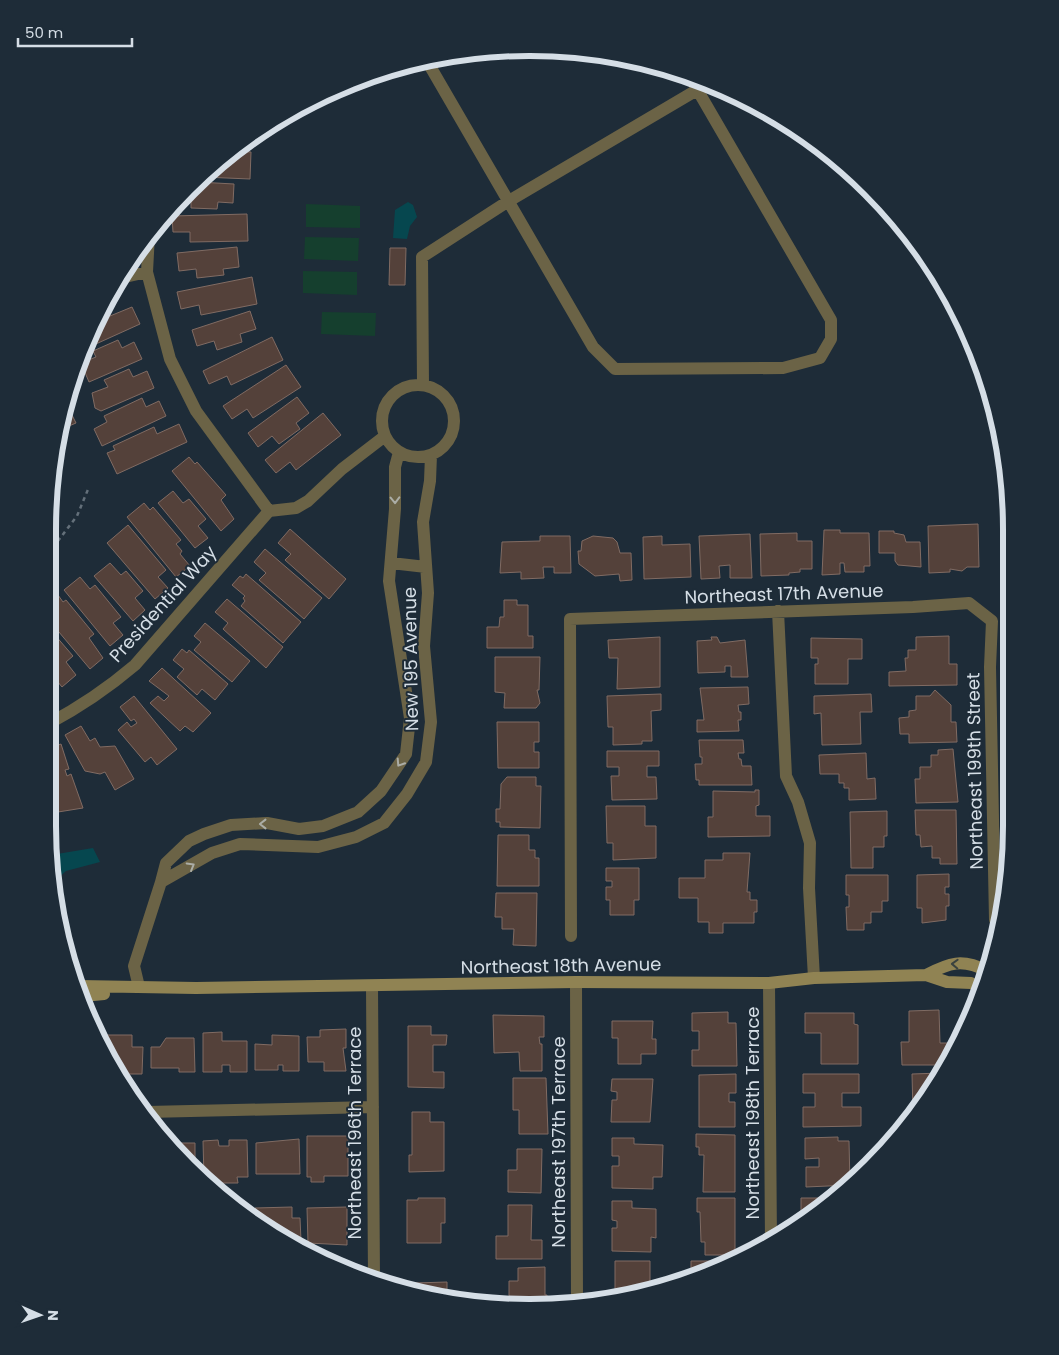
<svg xmlns="http://www.w3.org/2000/svg" width="1059" height="1355" font-family="Poppins,sans-serif">
  <rect width="100%" height="100%" fill="#1e2c38"/>
  <path fill="#153f2e" d="M306 204 360 206V228L306 227Z
    M305 237 359 238 358 261 304 259Z
    M303 271 357 272V295L303 293Z
    M322 312 376 313 375 336 321 334Z"/>
  <path fill="#06474f" d="M408 202 413 205 417 217 410 226 407 239 393 238 395 210Z
    M93 848 100 862 66 871 55 881 51 855Z"/>
  <path fill="#54413a" stroke="#806b63" d="M234 151 251 152 250 179 203 177Z
    M198 182 234 184 233 203 218 202 217 209 191 208V197H184Z
    M247 214 248 241 190 242V232H173L172 216Z
    M237 247 239 267 223 269 224 275 197 278 196 269 179 271 177 253Z
    M390 248H406L405 285H389Z
    M252 277 257 304 201 315 199 305 181 309 177 292Z
    M132 307 140 324 87 348 108 310 110 316Z
    M250 311 256 329 240 334 242 342 217 350 214 341 197 346 192 330Z
    M272 337 283 360 231 385 227 376 209 384 203 371Z
    M118 340 122 348 134 342 142 359 89 382 81 363 96 357 93 351Z
    M286 365 301 387 253 418 247 409 232 419 223 406Z
    M129 369 133 377 147 371 154 388 101 411 95 408 92 393 108 387 104 380Z
    M297 397 309 413 296 423 300 429 279 444 272 436 258 447 248 433Z
    M142 398 146 407 159 401 166 416 102 446 94 429 107 422 104 416Z
    M67 405 76 423 62 429Z
    M323 413 341 435 296 470 290 462 276 473 265 460Z
    M179 424 187 442 117 474 107 453 115 450 113 446 154 427 157 434Z
    M189 457 195 464 197 462 226 495 221 500 234 519 221 531 172 471Z
    M173 491 183 503 189 499 206 519 198 526 208 538 195 548 158 503Z
    M144 503 150 510 153 507 181 540 176 544 182 551 180 554 190 566 176 577 127 517Z
    M978 524 979 567H967L962 571 950 569V572L929 573 928 526Z
    M128 525 166 570 158 577 168 588 155 599 107 543Z
    M290 529 346 579 329 599 285 560 291 554 278 543Z
    M824 530H840V533H869L870 566H864V572H845L844 563H840V574L822 575Z
    M879 531H894V533L904 535 906 542H920L921 567 898 565 895 561V553H879Z
    M797 533V541H812V569H800V572L789 573V575L761 576 760 534Z
    M750 534 752 578H730V565L719 566 720 578 701 579 699 536Z
    M540 536H570L571 573H554V567H543L544 578 521 579V572L500 573 502 542 540 541Z
    M593 536 613 538 617 542 620 553H631L632 580 620 581 619 574 595 576 579 564 578 551H581L582 541Z
    M662 536V545L690 544 691 577 644 579 643 537Z
    M265 549 322 598 304 619 259 580 266 573 254 562Z
    M110 563 121 575 126 571 143 591 135 598 145 610 133 621 94 576Z
    M246 574 301 622 283 643 241 606 245 601 243 598 245 596 232 585 240 576 243 578Z
    M80 577 90 589 95 585 121 617 113 623 123 635 110 646 64 590Z
    M58 595 63 602 66 600 94 634 89 638 103 658 90 669 48 619V603Z
    M227 599 283 647 266 668 223 629 228 623 215 612Z
    M504 600H517V605H528V636H533V648H487V627H499L500 617H504Z
    M205 623 250 661 232 682 194 650 201 642 194 636Z
    M48 627 73 656 66 662 76 675 62 687 48 670Z
    M949 636V664H957V685L889 686V672L906 671 905 658H908V650H916V637Z
    M660 637V687L617 689 618 658H609L608 640Z
    M711 637H717L720 643 745 640 748 677H731V666H725V672L698 673 697 641 712 640Z
    M811 638 862 639V659H848V684H815V664H818V658H811Z
    M182 649 187 653 189 650 228 684 215 700 202 689 197 695 177 677 184 669 173 660Z
    M495 657H540L539 690H537L540 703 536 708H504L505 693 495 692Z
    M162 668 211 713 193 732 185 726 180 731 150 703 158 696 164 701 169 696 149 681Z
    M748 687 749 704 738 705 739 712H741V720H738L739 731 697 732V720H704L700 688Z
    M935 690 951 705V722H956L957 742 909 743V734H900L899 718 909 717V711L916 710V696H930Z
    M661 694V710L651 711 652 741H642V744L613 745V727H608L607 696Z
    M871 694 872 712H860L861 744 822 745 821 713 814 714V696Z
    M134 696 177 749 157 765 151 757 145 762 118 730 127 722 131 727 137 723 134 719 131 721 120 707Z
    M497 722H539V742H534V752H539V768H498Z
    M81 726 90 741 95 738 100 747 115 746 134 779 115 790 105 772 100 774 85 771 65 735Z
    M699 740H743L744 753H738L739 759H741L742 766H751L752 785H699V780H696L695 764H702V757H700Z
    M61 744 69 769 65 770 67 776 71 774 83 808 58 812 56 806 48 808V749Z
    M953 749 958 802 916 803 915 779H920V767H931V755H938V750Z
    M607 751H659V766H647V777H656L657 799 612 800 611 776H619V767H607Z
    M866 753 867 779 875 778 876 799 849 800V788H844V783H839V774H820L819 755Z
    M507 777H536V786H541L540 828 500 827V822H496V809H500L501 784Z
    M755 790H759V805L756 806V816H770V836L708 837V817H713V791L755 792Z
    M606 806H645V826H656V858L613 860V843H607Z
    M915 810H956L957 864H940V858H932V846L921 847 920 835H916Z
    M887 811V836H884V847H873V868H851L850 812Z
    M498 835H529V850H535V858H539V886H497Z
    M723 853H750L747 892H750V900H757V912H754V923H723V933H709V922H698V898H679V878H705V860H723Z
    M606 868H639V900H634V915H610V900H606V887H612V881H606Z
    M949 874V887H945V894H949V906H946V920L922 923V908H917V875Z
    M846 875H888V901H882V912H871V923H864V930H847L846 907H849V895H846Z
    M496 893H537L536 946 513 945 514 929H502V917H495Z
    M939 1010 940 1043H957L946 1065H902L901 1042H909V1011Z
    M728 1012V1023H736L737 1066H692V1050H699V1031H692V1013Z
    M805 1013H854V1024L858 1025V1064H821V1033H805Z
    M493 1015 544 1016V1037H539L540 1044H542V1071H520L519 1052 494 1053Z
    M612 1021H653L652 1039H656V1054H641V1064H618V1038H612Z
    M408 1026H431V1035H447L446 1045H433V1072H444V1088L408 1087Z
    M346 1029V1048H343L346 1071H324V1062H308L307 1037H320V1030Z
    M222 1032V1041H247V1072H230V1065H222V1072H203V1033Z
    M99 1035H132V1047H143L142 1074H121V1071H115Z
    M272 1035 299 1036V1071H283V1065H278V1070H255V1044L272 1045Z
    M166 1038H194L195 1072H179V1068H151V1047H160Z
    M941 1073 930 1094 913 1113 912 1074Z
    M736 1074V1093H729V1102H735V1127H699V1075Z
    M803 1074H859V1093H842V1107H861V1126L803 1127V1107H815V1093H803Z
    M513 1078H546L548 1134H519V1110H513Z
    M612 1079H653L650 1122H611L612 1100H617V1092L611 1091Z
    M412 1112H430V1122H444V1171L409 1172V1155H412Z
    M696 1134 735 1135V1192H703L704 1155H699V1147H696Z
    M307 1136H348V1176H324V1182H311V1177H307Z
    M838 1137V1141H849L850 1185 806 1187V1167H819V1158L805 1159V1138Z
    M612 1138H634V1144L663 1145 662 1177H653V1189L612 1188V1166H619V1156H612Z
    M299 1139 300 1174H256V1143Z
    M169 1140H174V1143H195V1171Z
    M218 1140 219 1146H229V1140H247L248 1177H237L238 1183H211L204 1178 203 1141Z
    M517 1149H542L541 1193 508 1192V1170H517Z
    M418 1198H445V1223H441V1243H407V1200H418Z
    M697 1198H735V1255H705V1242H701L700 1212H697Z
    M801 1198H834L801 1221Z
    M612 1201H632V1208L656 1209V1238L651 1237V1252L612 1251V1228H617V1221L612 1220Z
    M508 1205H532L531 1240H542V1259H496V1236H508Z
    M292 1207V1218H300L301 1241 287 1242 255 1217V1208Z
    M347 1207V1245L308 1243 307 1208Z
    M615 1261H650V1292L611 1297 615 1295Z
    M691 1261H728L691 1276Z
    M545 1267V1295H547V1305L530 1307 509 1305V1281H518V1268Z
    M447 1282V1293H457V1298L414 1292V1283Z"/>
  <g fill="none" stroke-linecap="round" stroke-linejoin="round">
    <path stroke="#64707a" stroke-width="2.5" stroke-dasharray="4 4" stroke-linecap="butt" d="M48 554 77 516 89 487"/>
    <path stroke="#6b6346" stroke-width="12" d="M427 61 593 347 615 369 783 368 820 358 831 339V320L690 77
      M149 234 147 272 170 359 196 411 269 511
      M125 277 147 272
      M423 384 422 257 507 202 697 90
      M382 421a36 36 0 1 1 72 0a36 36 0 1 1-72 0Z
      M399 452 395 467V509L389 581 410 718 406 754 381 791 358 812 323 826 299 829 267 823 231 825 204 834 189 841 166 863 161 882 212 853 240 844 318 847 356 837 384 823 407 794 426 762 431 722 424 646 428 593 423 522 430 481 431 455
      M269 511 296 508 308 501 342 469 385 436
      M391 563 426 567
      M778 611 786 776 798 802 810 843 809 888 814 978
      M48 724C80 707 108 688 135 665L269 511
      M571 936 570 619 913 607 969 603 992 621 990 667 995 920
      M576 982 577 1301
      M769 983 771 1243
      M139 987 134 966 161 882
      M372 987 374 1278
      M147 1112 373 1107"/>
    <path stroke="#908353" stroke-width="12" d="M926 975C949 963 962 958 987 971
      M79 986 196 988 576 982 769 983 814 978 926 975 947 982 971 983 981 988
      M83 996 104 994"/>
  </g>
  <defs><path id="oneway-chevron" d="M-2-3.5L2.5 0L-2 3.5" fill="none" stroke-width="1.6" stroke-linecap="round" stroke-linejoin="round" transform="scale(1.25)"/></defs>
  <g stroke="#abada6">
    <use href="#oneway-chevron" transform="translate(395 500) rotate(89)"/>
    <use href="#oneway-chevron" transform="translate(400 763) rotate(123)"/>
    <use href="#oneway-chevron" transform="translate(263 824) rotate(-180)"/>
    <use href="#oneway-chevron" transform="translate(191 866) rotate(-30)"/>
  </g>
  <use stroke="#3a423f" href="#oneway-chevron" transform="translate(955 964) rotate(-178)"/>
  <g text-anchor="middle" stroke-width="4" stroke-linejoin="round" paint-order="stroke">
    <g font-size="18" fill="#d5dee6" stroke="#1e2c38">
      <text transform="translate(784 594) rotate(-2)" y="6">Northeast 17th Avenue</text>
      <text transform="translate(163 604) rotate(-48)" y="6">Presidential Way</text>
      <text transform="translate(411 659) rotate(-91)" y="6">New 195 Avenue</text>
      <text transform="translate(975 771) rotate(-91)" y="6">Northeast 199th Street</text>
      <text transform="translate(561 966) rotate(-1)" y="6">Northeast 18th Avenue</text>
      <text transform="translate(753 1113) rotate(-90)" y="6">Northeast 198th Terrace</text>
      <text transform="translate(355 1133) rotate(-90)" y="6">Northeast 196th Terrace</text>
      <text transform="translate(559 1142) rotate(-90)" y="6">Northeast 197th Terrace</text>
    </g>
  </g>
  <path d="M0 0H1059V1355H0ZM529 56H530A473 473 0 0 1 1003 529V826A473 473 0 0 1 530 1299H529A473 473 0 0 1 56 826V529A473 473 0 0 1 529 56Z" fill="#1e2c38" fill-rule="evenodd"/>
  <path fill="none" stroke="#d5dee6" stroke-width="6" d="M529 56H530A473 473 0 0 1 1003 529V826A473 473 0 0 1 530 1299H529A473 473 0 0 1 56 826V529A473 473 0 0 1 529 56Z"/>
  <g transform="translate(40 1315) rotate(92)" stroke="#1e2c38" stroke-width="4" paint-order="stroke">
  <path d="M0-4L9 19L0 12L-9 19Z" fill="#d5dee6"/>
  <text y="-8" font-size="14" font-weight="bold" text-anchor="middle" fill="#d5dee6">N</text>
  </g>
  <path d="M18 38v8h114v-8" fill="none" stroke="#d5dee6" stroke-width="2.5"/>
  <text x="25" y="38" font-size="15" fill="#d5dee6" stroke="#1e2c38" stroke-width="4" paint-order="stroke">50 m</text>
</svg>
